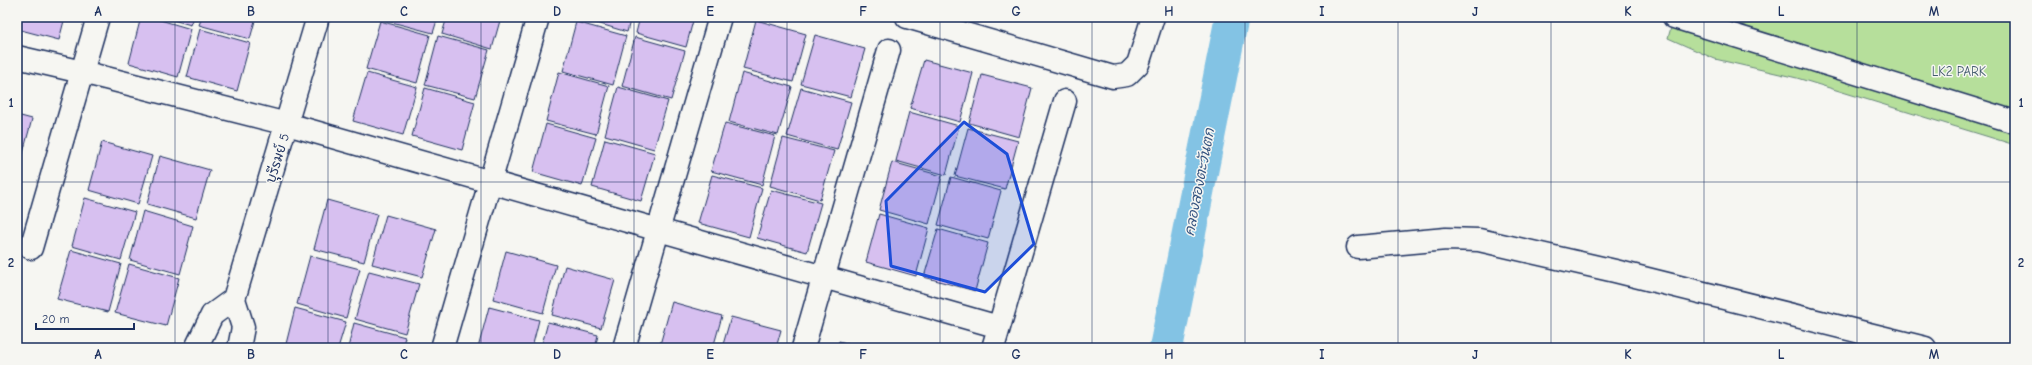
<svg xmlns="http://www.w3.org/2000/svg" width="2032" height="365" font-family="'Comic Neue','Playpen Sans Thai',sans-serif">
  <rect width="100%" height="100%" fill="#f6f6f2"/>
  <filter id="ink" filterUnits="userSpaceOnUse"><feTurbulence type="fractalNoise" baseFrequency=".025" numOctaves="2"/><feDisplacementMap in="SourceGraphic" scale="8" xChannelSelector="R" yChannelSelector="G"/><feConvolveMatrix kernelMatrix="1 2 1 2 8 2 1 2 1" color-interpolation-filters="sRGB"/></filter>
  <g filter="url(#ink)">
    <path fill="#b6df9b" stroke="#68877c" d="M1674 17H2015V145L1797 78 1715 59 1668 38Z"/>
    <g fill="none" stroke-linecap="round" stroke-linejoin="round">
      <path stroke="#83c3e4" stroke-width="34" d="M1166 348 1232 17"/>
    </g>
    <path fill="#d7c0f0" stroke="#1b2f5e" d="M17 17H65L59 40 17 29Z
      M141 17H150L191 29 178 77 129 63Z
      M162 17H194L191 25Z
      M202 17H256L250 39 199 25Z
      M384 17H438L433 33 384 20Z
      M447 17H501L492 49 442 34Z
      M577 17H631L627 32Z
      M640 17H694L686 47 636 33Z
      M756 20 806 34 793 82 743 69Z
      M380 21 430 35 417 83 366 69Z
      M576 22 626 36 613 85 563 71Z
      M200 29 250 43 237 91 187 77Z
      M815 35 865 49 851 97 801 84Z
      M438 36 489 50 475 98 425 85Z
      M635 37 685 51 671 100 622 86Z
      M924 60 973 73 960 122 910 108Z
      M559 72 609 86 596 134 546 121Z
      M367 73 417 87 403 135 353 121Z
      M742 73 792 87 778 135 729 122Z
      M982 75 1032 88 1019 137 969 123Z
      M618 87 668 101 654 149 605 135Z
      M425 88 475 102 462 150 412 136Z
      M801 88 851 102 837 150 787 136Z
      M909 112 959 126 946 175 896 161Z
      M17 115 32 119 19 168 17 167Z
      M725 123 775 136 762 185 711 171Z
      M546 124 596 138 582 186 533 172Z
      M968 128 1018 141 1005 189 955 176Z
      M783 138 834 151 820 200 770 186Z
      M605 139 655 153 641 201 592 187Z
      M102 142 152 156 138 204 89 190Z
      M160 156 210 170 196 218 147 204Z
      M892 162 942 176 929 224 879 210Z
      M712 175 762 188 749 237 698 223Z
      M951 177 1001 191 988 239 938 225Z
      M771 190 821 203 807 252 757 238Z
      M85 198 135 212 121 260 72 246Z
      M327 200 377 214 364 262 314 249Z
      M143 211 193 226 180 274 130 260Z
      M879 214 929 228 916 276 866 262Z
      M386 215 436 229 422 277 372 264Z
      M938 229 988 243 975 291 924 277Z
      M71 250 121 264 108 312 57 299Z
      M506 251 556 265 543 313 493 299Z
      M310 256 360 269 346 318 297 304Z
      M129 264 179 278 166 326 115 313Z
      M565 266 615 280 601 328 552 315Z
      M369 271 419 284 405 333 355 319Z
      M672 302 722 316 713 348H659Z
      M489 307 539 320 532 348H478Z
      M295 308 346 322 338 348H285Z
      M731 317 781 330 776 348H722Z
      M548 322 598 335 595 348H541Z
      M354 323 405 337 402 348H348Z
      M839 341 865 348H837Z"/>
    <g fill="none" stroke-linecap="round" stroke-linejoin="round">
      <defs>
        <path id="minor" d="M907 17 1113 77 1127 75 1138 64 1153 17
          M1674 17 2015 122
          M17 57 82 72 287 124 999 327
          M1358 247 1446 239 1479 240 1615 271 1925 348
          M31 248 98 17
          M196 348 212 315 234 299
          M239 348 243 327 234 299 318 17
          M442 348 538 17
          M624 348 720 17
          M803 348 889 50
          M993 348 1065 101"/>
      </defs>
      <use href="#minor" stroke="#1b2f5e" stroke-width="25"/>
      <use href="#minor" stroke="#f6f6f2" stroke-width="22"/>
    </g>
  </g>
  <path fill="#1d4ed8" fill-opacity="0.2" stroke="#1d4ed8" stroke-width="3" stroke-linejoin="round" d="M964 122 1007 154 1034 244 985 292 891 266 886 201Z"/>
  <path fill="none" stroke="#1b2f5e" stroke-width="1" stroke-opacity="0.55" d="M175 17V348M328 17V348M481 17V348M634 17V348M787 17V348M940 17V348M1092 17V348M1245 17V348M1398 17V348M1551 17V348M1704 17V348M1857 17V348M17 182H2015"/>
  <g text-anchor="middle" stroke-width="3" stroke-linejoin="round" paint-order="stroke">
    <g font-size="13" fill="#425b6d" stroke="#f6f6f2">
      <text x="1959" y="76">LK2 PARK</text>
    </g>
    <g font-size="13" fill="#1b2f5e" stroke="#f6f6f2">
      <text transform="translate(277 158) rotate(-73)" y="5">บุุรีรมย์ 5</text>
    </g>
    <g font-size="14" font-style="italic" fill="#355480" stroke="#f6f6f2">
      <text transform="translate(1199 182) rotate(-79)" y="5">คลองสองตะวันตก</text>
    </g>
  </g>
  <rect width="2032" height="365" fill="none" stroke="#f6f6f2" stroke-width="44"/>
  <path d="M36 323v6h98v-6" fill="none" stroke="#1b2f5e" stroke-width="2"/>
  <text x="42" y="323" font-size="12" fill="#1b2f5e" stroke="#f6f6f2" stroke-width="3" paint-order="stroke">20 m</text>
  <rect x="22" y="22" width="1988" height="321" fill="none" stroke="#1b2f5e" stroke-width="1.5"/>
  <g font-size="13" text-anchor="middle" font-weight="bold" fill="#1b2f5e">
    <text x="98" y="16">A</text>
    <text x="251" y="16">B</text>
    <text x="404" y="16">C</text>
    <text x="557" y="16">D</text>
    <text x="710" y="16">E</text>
    <text x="863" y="16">F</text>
    <text x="1016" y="16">G</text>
    <text x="1169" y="16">H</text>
    <text x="1322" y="16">I</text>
    <text x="1475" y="16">J</text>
    <text x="1628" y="16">K</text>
    <text x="1781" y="16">L</text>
    <text x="1934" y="16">M</text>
    <text x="11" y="107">1</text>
    <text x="2021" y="107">1</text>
    <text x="11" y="267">2</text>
    <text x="2021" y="267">2</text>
    <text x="98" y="359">A</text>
    <text x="251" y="359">B</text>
    <text x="404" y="359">C</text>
    <text x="557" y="359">D</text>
    <text x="710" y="359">E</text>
    <text x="863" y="359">F</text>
    <text x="1016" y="359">G</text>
    <text x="1169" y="359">H</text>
    <text x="1322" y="359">I</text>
    <text x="1475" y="359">J</text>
    <text x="1628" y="359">K</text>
    <text x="1781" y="359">L</text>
    <text x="1934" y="359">M</text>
  </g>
</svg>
